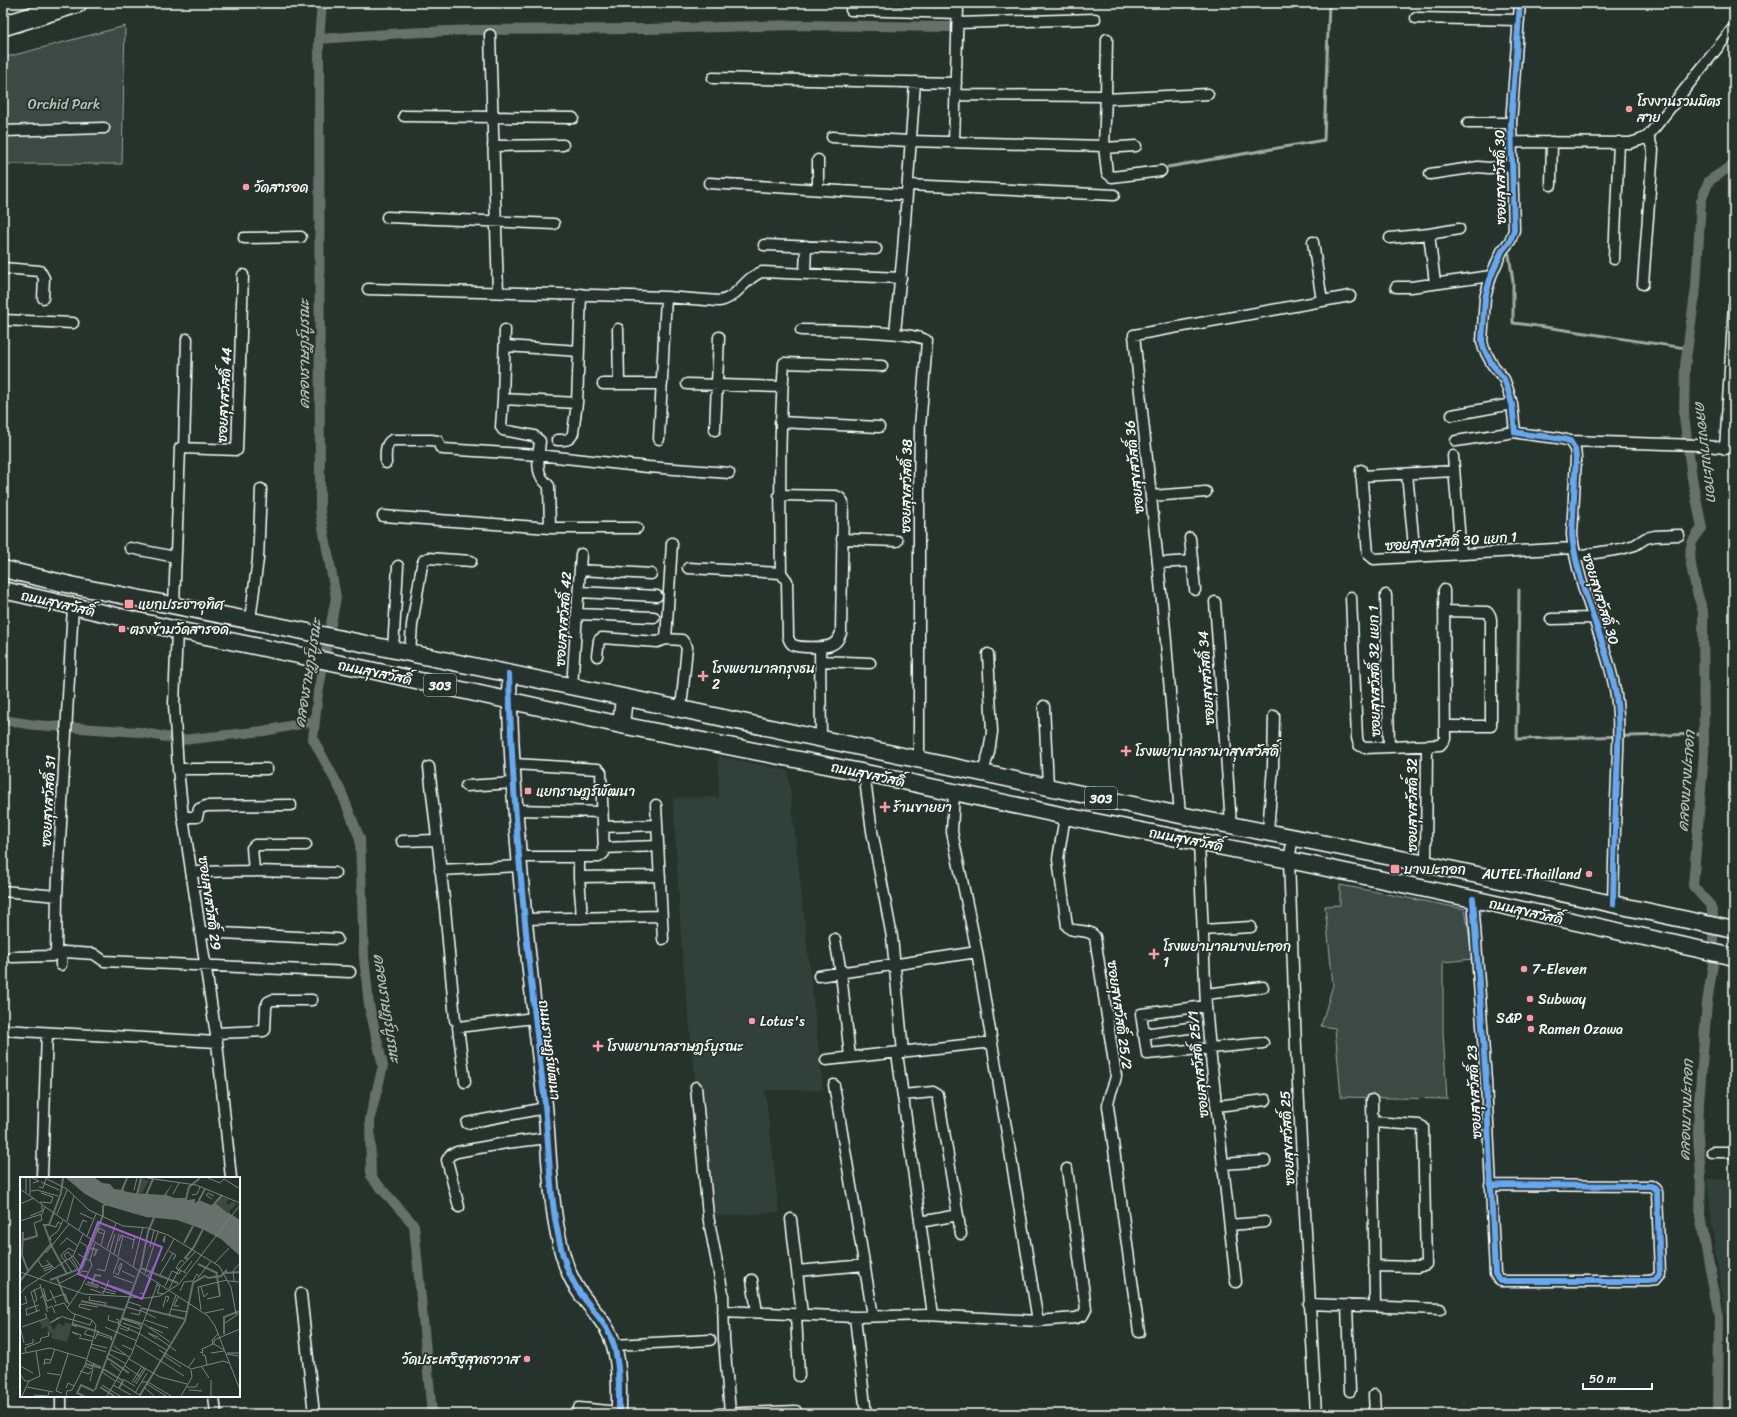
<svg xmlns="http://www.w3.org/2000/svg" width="1737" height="1417" font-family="Sriracha,'Playpen Sans Thai',sans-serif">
  <rect width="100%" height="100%" fill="#26332d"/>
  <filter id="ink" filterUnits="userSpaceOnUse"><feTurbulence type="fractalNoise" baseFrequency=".025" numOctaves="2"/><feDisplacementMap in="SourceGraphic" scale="8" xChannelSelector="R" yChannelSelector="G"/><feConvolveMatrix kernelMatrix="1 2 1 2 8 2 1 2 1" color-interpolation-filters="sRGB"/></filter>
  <g filter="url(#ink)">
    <path fill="#333f3a" d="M718 756 788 771 823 1090H765L779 1212 710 1217 682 953 673 798 719 797Z
      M1707 1179H1734V1326H1728L1716 1256Z"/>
    <path fill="#3e4944" stroke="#9ea4a2" d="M125 26 122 164H3V58Z
      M1340 885 1465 909 1473 959 1443 962V1032L1447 1099 1341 1097 1335 1028 1321 1026 1333 985 1325 906 1340 905Z"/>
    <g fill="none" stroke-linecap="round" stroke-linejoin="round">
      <path stroke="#a4a9a7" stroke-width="3" d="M1168 167 1324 140 1329 3
        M1509 254 1513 282V323C1571 329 1629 341 1687 348
        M1519 590 1517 739 1704 734"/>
      <path stroke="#67706c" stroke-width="10" d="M322 3 319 39 320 511 336 597 318 693 313 739 341 791 360 839 364 957 369 1005 383 1066 370 1118 371 1177 414 1225 432 1414
        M319 39 403 33 473 30 648 29 799 25 952 27
        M3 720 35 725 139 732 182 740 264 731 315 721
        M1718 1414 1719 1317 1700 1216 1701 1175 1698 1136 1699 1102 1707 1003 1713 964V914L1710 905 1693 886 1704 753 1703 611C1698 597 1686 558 1692 543 1694 538 1699 532 1702 528L1692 478 1684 416 1685 366 1696 287 1701 201 1709 181 1734 164"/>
      <defs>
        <path id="street" d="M1520 3 1511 123 1514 230 1510 241 1502 251 1491 276 1485 298 1482 341 1484 349 1492 364 1504 379 1508 390 1512 404 1515 432C1533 437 1552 435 1570 441L1575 449 1576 458 1572 535C1578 591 1607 641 1616 695 1620 722 1618 750 1617 777 1615 819 1614 862 1613 904
          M851 10 958 13
          M1416 18 1519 20
          M958 23 1095 19
          M490 35 498 292
          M713 78 956 83
          M955 95 1106 96 1107 39
          M1106 96 1104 146 1107 173 1112 177 1161 171
          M1105 99 1208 94
          M404 116 573 118
          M1468 123H1511
          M3 131 104 128
          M832 137 910 141 1104 146
          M954 142 958 3
          M1511 142 1630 143 1640 140 1648 136 1734 27
          M493 146 563 145
          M1104 148 1136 146
          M1430 174 1478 167 1489 168 1512 166
          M709 183 907 195
          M908 185 1114 195
          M1551 185 1552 142
          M818 190V160
          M387 217 554 224
          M244 238 301 237
          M1390 238 1429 234
          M1313 242 1322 301
          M764 245 876 249
          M1614 259 1619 142
          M3 268 40 271 44 278 43 298
          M805 274 806 246
          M1435 283 1429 234 1459 229
          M1643 284 1653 150 1648 136
          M1396 287H1411L1491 276
          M368 289 666 297 719 301C737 299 745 277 762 272L901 278
          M3 320 73 323
          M618 329 619 384
          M505 330 503 399 577 403
          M801 330C819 330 920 331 927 341L920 427 919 493V760
          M895 333 903 250 915 82
          M506 346 579 351
          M603 384H662
          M687 384 782 387
          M503 399 501 427 503 430 534 436 540 441C539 451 536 467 541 476 542 480 547 483 549 486L550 528
          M1452 415 1512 404
          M780 422 879 427
          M715 430 719 337
          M659 439 666 297
          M557 440C565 440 570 441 573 433L577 403 581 294
          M1456 441 1515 432
          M1570 441 1698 445 1734 449
          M184 448 187 339
          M1725 449 1734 305
          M1453 456 1461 554
          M386 463C386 456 384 444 392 440H431L438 441 440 447 443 449 538 455 648 467 729 473
          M1361 470 1368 554 1374 559 1573 548
          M1407 474 1415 557
          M1361 476 1454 471
          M779 495 836 496 840 498 843 502 841 633C839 638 837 643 831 645 824 648 800 648 793 645 790 643 789 640 788 637L787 581 781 573C780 503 779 433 784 363L882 366
          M1151 496 1206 492
          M383 516 550 528H637
          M1190 538 1195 590
          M842 539 897 541
          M672 543 666 639 682 640 687 647 681 709
          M130 548 175 557
          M1576 556 1621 549 1635 545 1646 538 1655 536 1679 535
          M1158 563 1192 561
          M688 568 781 573
          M580 570 651 574
          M579 592 657 596
          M1386 595 1389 747
          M1351 597 1357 738 1359 745 1365 748 1440 745 1445 739 1444 590
          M1215 602 1231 824
          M174 605 180 448 237 450 243 275
          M1444 611 1487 612 1490 615 1491 619V726H1445
          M577 614 654 617
          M1551 619 1593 618
          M250 620 258 559 261 489
          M177 630 174 704 178 769 183 817 217 1042 231 1178
          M820 648 821 739
          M393 650 398 566
          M410 653 412 625 422 565 424 560 428 558 471 561
          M597 656 599 640 602 638 657 642 666 639
          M820 661 870 663
          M572 687 581 554
          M1044 706 1048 786
          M514 764 598 769 601 772 604 853 599 857H519
          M429 767 445 908 455 1020
          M178 769H267
          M983 772 989 752 992 732 988 654
          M864 773 872 831 892 937 903 1052
          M466 786 514 783
          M954 792 952 832 977 952 1038 1321
          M656 805 663 939
          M516 810 602 812
          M1180 815 1165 630 1134 335 1350 296
          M1065 816 1058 859 1067 926 1070 929C1078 932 1090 929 1095 937L1116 1076C1114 1087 1108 1095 1108 1106L1139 1332
          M183 817H197L199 809 206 806 291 805
          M603 827 657 825
          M1268 832 1273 766 1274 716
          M1293 837 1289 860 1296 1048 1316 1414
          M402 841 437 840
          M1199 842 1206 1006 1210 1049 1236 1282
          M603 848 658 846
          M1426 864 1427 746
          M440 870 520 866
          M254 871 252 848 255 845H306
          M191 872 254 871 335 873
          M579 877V857
          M3 891 57 896
          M1473 899 1486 1081 1495 1274 1498 1279 1501 1281H1647L1655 1280 1660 1274 1657 1192 1655 1189 1651 1186 1490 1185
          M582 918 579 877 660 876
          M525 919 661 916
          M1203 930 1251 927
          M201 932 337 939
          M835 939 841 973 850 1057
          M12 957 52 956 56 951 57 896 73 606
          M61 965V955L65 952 94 954 104 961 350 972
          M819 976 977 952
          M1206 994 1263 987
          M1206 1006 1141 1014 1147 1054 1263 1043
          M3 1030 217 1042
          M216 1033 264 1031 265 1030 266 1007 268 1002 272 1000H312
          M1143 1034 1189 1028
          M897 1053 933 1315
          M826 1060 992 1042
          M465 1082 458 1027 534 1018
          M834 1085 873 1316
          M696 1087 708 1216 723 1294 724 1339 730 1413
          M903 1095 933 1092 938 1095 961 1234
          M1372 1100 1375 1306
          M1217 1106 1266 1100
          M1372 1122 1419 1125 1423 1127 1426 1264 1419 1267 1374 1266
          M467 1123 545 1108
          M1712 1152H1734
          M1223 1164 1265 1161
          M42 1176 47 1033
          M459 1207 447 1160 450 1155 457 1152 506 1143 548 1138
          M791 1219 802 1314
          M920 1222 958 1215
          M1230 1225 1265 1222
          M797 1271 865 1265
          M752 1280 757 1312
          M301 1294 314 1414
          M1309 1304 1440 1309
          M1347 1305 1350 1391
          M723 1311 855 1317 927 1315 1038 1321 1076 1318 1083 1315 1086 1309 1067 1169
          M796 1314 799 1376
          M855 1317 866 1414
          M614 1345 710 1340
          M1374 1395 1375 1414
          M214 1396 216 1414
          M61 1414V1396
          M578 1414 579 1408 619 1412
          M719 1414 796 1411"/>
        <path id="secondary" d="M509 674C512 812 527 950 543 1087 549 1133 548 1179 556 1224 560 1245 564 1266 575 1285 587 1306 608 1322 614 1346 620 1367 619 1392 619 1414"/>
        <path id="primary" d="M3 569 75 586 303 631 681 709 1180 815 1426 864 1734 930
          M3 590 177 630 370 670 621 725 866 773 1065 816 1289 860 1473 899 1734 957
          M621 725 624 698"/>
        <path id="highway" d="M3 26 77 3"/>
      </defs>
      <use href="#street" stroke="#fff" stroke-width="13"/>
      <use href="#secondary" stroke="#fff" stroke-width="17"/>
      <use href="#primary" stroke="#fff" stroke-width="19"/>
      <use href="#highway" stroke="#fff" stroke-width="22"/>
      <use href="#street" stroke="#26332d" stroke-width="10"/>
      <use href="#secondary" stroke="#26332d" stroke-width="14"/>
      <use href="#primary" stroke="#26332d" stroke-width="16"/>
      <use href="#highway" stroke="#26332d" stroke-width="19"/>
      <defs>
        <path id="cycleway" d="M1520 3 1511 123 1514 230 1510 241 1502 251 1491 276 1485 298 1482 341 1484 349 1492 364 1504 379 1508 390 1512 404 1515 432C1533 437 1552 435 1570 441L1575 449 1576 458 1572 535C1578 591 1607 641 1616 695 1620 722 1618 750 1617 777 1615 819 1614 862 1613 904
          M509 674C512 812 527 950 543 1087 549 1133 548 1179 556 1224 560 1245 564 1266 575 1285 587 1306 608 1322 614 1346 620 1367 619 1392 619 1414
          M1473 899 1486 1081 1495 1274 1498 1279 1501 1281H1647L1655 1280 1660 1274 1657 1192 1655 1189 1651 1186 1490 1185"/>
      </defs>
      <use href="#cycleway" stroke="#26332d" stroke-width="8"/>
      <use href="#cycleway" stroke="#66a8f1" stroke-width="6"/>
    </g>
  </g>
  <g fill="#ff9aa2" stroke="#26332d" stroke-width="1.5">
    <circle cx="1629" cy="109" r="4"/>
    <circle cx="246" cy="187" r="4"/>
    <rect x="124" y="599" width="10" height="10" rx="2"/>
    <rect x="118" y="625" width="8" height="8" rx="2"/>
    <path d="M701 670h4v4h4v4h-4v4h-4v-4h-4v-4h4z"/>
    <path d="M1124 745h4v4h4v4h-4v4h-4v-4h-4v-4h4z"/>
    <rect x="524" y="787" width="8" height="8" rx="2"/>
    <path d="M883 801h4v4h4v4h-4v4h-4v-4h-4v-4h4z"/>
    <rect x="1390" y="864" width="10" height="10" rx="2"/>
    <circle cx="1589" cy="874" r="4"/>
    <path d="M1152 948h4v4h4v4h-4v4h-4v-4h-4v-4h4z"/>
    <circle cx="1524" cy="969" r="4"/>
    <circle cx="1530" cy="999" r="4"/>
    <circle cx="1530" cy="1018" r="4"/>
    <circle cx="752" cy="1021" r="4"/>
    <circle cx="1531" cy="1029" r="4"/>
    <path d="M596 1040h4v4h4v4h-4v4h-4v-4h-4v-4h4z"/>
    <circle cx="527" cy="1359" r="4"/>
  </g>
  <g text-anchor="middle" stroke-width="3.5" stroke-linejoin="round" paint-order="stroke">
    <g fill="#26332d" stroke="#bec2c0" stroke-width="1">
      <rect x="424" y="674" width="32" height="22" rx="3"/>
      <rect x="1085" y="787" width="32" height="22" rx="3"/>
    </g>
    <g font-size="13" font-weight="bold" fill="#fff">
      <text x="440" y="690">303</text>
      <text x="1101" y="803">303</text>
    </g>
    <g font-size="14" fill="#fff" stroke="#26332d" text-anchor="start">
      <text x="1637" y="106">โรงงานรวมมิตร<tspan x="1637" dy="16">สาย</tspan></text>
      <text x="254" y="192">วัดสารอด</text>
      <text x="138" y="609">แยกประชาอุทิศ</text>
      <text x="130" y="634">ตรงข้ามวัดสารอด</text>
      <text x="712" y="673">โรงพยาบาลกรุงธน<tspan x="712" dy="16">2</tspan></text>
      <text x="1135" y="756">โรงพยาบาลรามาสุขสวัสดิ์</text>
      <text x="536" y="796">แยกราษฎร์พัฒนา</text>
      <text x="893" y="812">ร้านขายยา</text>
      <text x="1404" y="874">บางปะกอก</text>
      <text x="1581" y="879" text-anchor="end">AUTEL Thailland</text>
      <text x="1163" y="951">โรงพยาบาลบางปะกอก<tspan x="1163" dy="16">1</tspan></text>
      <text x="1532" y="974">7-Eleven</text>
      <text x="1538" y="1004">Subway</text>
      <text x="1522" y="1023" text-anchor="end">S&amp;P</text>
      <text x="760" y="1026">Lotus's</text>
      <text x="1539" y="1034">Ramen Ozawa</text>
      <text x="607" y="1051">โรงพยาบาลราษฎร์บูรณะ</text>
      <text x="519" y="1364" text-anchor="end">วัดประเสริฐสุทธาวาส</text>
    </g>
    <g font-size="14" fill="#bbbfbe" stroke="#26332d">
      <text x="64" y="109">Orchid Park</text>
    </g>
    <g font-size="14" fill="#fff" stroke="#26332d">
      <text transform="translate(1500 177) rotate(-91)" y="5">ซอยสุขสวัสดิ์ 30</text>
      <text transform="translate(224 395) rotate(-87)" y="5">ซอยสุขสวัสดิ์ 44</text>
      <text transform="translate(1134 467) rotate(-96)" y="5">ซอยสุขสวัสดิ์ 36</text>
      <text transform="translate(906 486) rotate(-89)" y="5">ซอยสุขสวัสดิ์ 38</text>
      <text transform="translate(1451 541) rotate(-4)" y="5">ซอยสุขสวัสดิ์ 30 แยก 1</text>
      <text transform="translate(1601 599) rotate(73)" y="5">ซอยสุขสวัสดิ์ 30</text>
      <text transform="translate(58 603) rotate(13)" y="5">ถนนสุขสวัสดิ์</text>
      <text transform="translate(563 619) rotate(-86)" y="5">ซอยสุขสวัสดิ์ 42</text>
      <text transform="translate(1374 671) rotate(-91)" y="5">ซอยสุขสวัสดิ์ 32 แยก 1</text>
      <text transform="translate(375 672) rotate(12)" y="5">ถนนสุขสวัสดิ์</text>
      <text transform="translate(1206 678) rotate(-94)" y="5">ซอยสุขสวัสดิ์ 34</text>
      <text transform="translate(868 774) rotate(12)" y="5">ถนนสุขสวัสดิ์</text>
      <text transform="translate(48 801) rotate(-87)" y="5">ซอยสุขสวัสดิ์ 31</text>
      <text transform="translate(1412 805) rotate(-90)" y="5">ซอยสุขสวัสดิ์ 32</text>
      <text transform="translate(1186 839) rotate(11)" y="5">ถนนสุขสวัสดิ์</text>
      <text transform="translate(210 903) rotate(82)" y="5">ซอยสุขสวัสดิ์ 29</text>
      <text transform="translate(1526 911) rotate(13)" y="5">ถนนสุขสวัสดิ์</text>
      <text transform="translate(1120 1015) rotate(82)" y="5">ซอยสุขสวัสดิ์ 25/2</text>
      <text transform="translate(550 1050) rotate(83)" y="5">ถนนราษฎร์พัฒนา</text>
      <text transform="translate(1198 1064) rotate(-96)" y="5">ซอยสุขสวัสดิ์ 25/1</text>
      <text transform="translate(1474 1092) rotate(-93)" y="5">ซอยสุขสวัสดิ์ 23</text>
      <text transform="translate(1287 1138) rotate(-93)" y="5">ซอยสุขสวัสดิ์ 25</text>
    </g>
    <g font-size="15" font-style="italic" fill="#b3b8b6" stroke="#26332d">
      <text transform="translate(304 354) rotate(-90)" y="5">คลองราษฎร์บูรณะ</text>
      <text transform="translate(1706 451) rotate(83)" y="5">คลองบางปะกอก</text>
      <text transform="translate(308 673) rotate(-81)" y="5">คลองราษฎร์บูรณะ</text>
      <text transform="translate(1686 781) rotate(-86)" y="5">คลองบางปะกอก</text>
      <text transform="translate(387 1008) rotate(81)" y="5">คลองราษฎร์บูรณะ</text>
      <text transform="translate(1686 1110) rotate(-88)" y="5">คลองบางปะกอก</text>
    </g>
  </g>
  <g transform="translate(20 1177)">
    <rect width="220" height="220" fill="#26332d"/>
    <path d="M121 1 129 4 122 16 117 15ZM201 20 209 22 206 26 209 28 212 24 217 27 208 35 195 27ZM29 141V146L34 153 38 146 44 149 45 145 52 147 47 165 31 161 32 156 29 157 27 149 22 152 20 144Z" fill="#3e4944"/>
    <path d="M46 1H75L82 6 90 7 94 12 102 13 103 11 104 14 113 16 144 18 153 6 146 18 155 21H165L169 11 167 23 175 22V26L179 23 191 28 195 26 208 36 210 33 209 36 220 43V79L201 62 182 52 157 43 126 40 85 28 65 17Z" fill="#67706c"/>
    <path fill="none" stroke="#67706c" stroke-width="2" d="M102 13 107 1M117 17 121 1M126 18 133 2M167 18 169 10 180 1M179 23 185 12M194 27 202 18M3 55 2 78 8 94M3 63 17 59 16 54M164 66 173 49M31 68 47 97M70 71 77 73 74 79M168 82 165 81 174 70 183 52M178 87 197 96 196 99M121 91 158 106M197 99 200 119M37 101 47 126M30 103 62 91 83 38V29L86 27M0 104 31 67 24 48H29L41 16 43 1M67 105 79 109M72 107 75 98 81 99M87 108 111 116M23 117 27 131M61 124 105 133M121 131 165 142M103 141 123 147M53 147 79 155M204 157V140L220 134M86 180 109 196M66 187 81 191M82 191 103 204 99 211M80 210 94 219M75 213 121 90 128 55 135 38M120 218 165 144 173 106 185 99 188 101 201 99 206 94V96L220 95M64 219 57 216 61 208 74 214"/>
    <path fill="none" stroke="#7d8581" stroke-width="1" d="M6 1V15M10 1V18M12 1 19 4 13 6M25 1 47 12 69 33 103 49 128 51 148 58 199 89 211 110 216 137H220M127 1 176 8 220 26M188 1 200 6 204 2 220 12M21 5 39 13M19 10 23 11 26 2M0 12 72 63 188 139 195 149 220 213M114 13 117 1M11 14 17 13 38 19M153 17 159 6M172 18 177 17 180 10M192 22 186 18 188 16 194 19M20 25 31 26 33 20 21 16M0 27 14 21M60 36 73 42M37 37 47 13M10 39 22 34V28M0 44 22 37 25 30M47 44 54 19M29 48 36 50 38 45 41 47M59 53 63 43 67 45M16 54 14 46 22 43 21 38M67 59 76 37M31 63 30 60 38 54 43 43M99 64 101 58 114 63M60 65 67 69V73M144 65 145 59 143 64 144 65H145M40 68 47 61 58 69M81 68 85 54 79 51 78 55 84 57M130 70 134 53M87 72 96 46M112 72 115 59M90 74 95 57M149 74 156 78 153 83M26 76 49 47M58 77 70 84M94 77 99 57M53 79 61 90 65 81M98 79 103 59M51 80 58 91M49 82 57 92M18 83 22 90 30 87M26 83 35 92M47 83 44 78 48 75 52 80M45 84 41 79 43 76 49 71 55 75M45 84 52 95M142 84 154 62M164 85 161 83 156 91 166 96M195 86 209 71M113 90 123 50M23 92 31 89 32 91 24 94M77 92 85 94 90 76M102 94 115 100M0 95 64 117 126 121 140 119 159 107 220 28M164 95 172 84M95 96 98 98 100 93 102 87 101 86 98 92 100 93M125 96 138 55M93 97 99 81M140 98 153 76M93 99 113 106M128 99 135 87M178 101 191 84M208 104 220 105M214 104 213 94 220 86M40 106 63 94 68 95M65 107 78 111M137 108 140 109 137 116 144 117M145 109 152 94 159 97 161 93M80 110 96 115M178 110 207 103M178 110 181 133M181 110 184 120 188 116M23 111 27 124 32 122M70 112 82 116M149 112 159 92 175 75M30 113 36 126M82 114 95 117M160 114 164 105 173 104 177 97 179 99M120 116 124 117 131 102M0 117 5 111 53 79 63 57M83 117 89 103M70 119 69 123 86 126 85 128M158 120 154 129H159M20 121 23 119 20 107M32 121 45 117 49 127M187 122 200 119M14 125 17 123 14 112M109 125 121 129M60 127 78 130M60 127 59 130 71 133M0 128 7 126 5 119M34 129 44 126 47 130M106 130 120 134M143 130 146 119 149 120 147 125M151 132 167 135M120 133 136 141M17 135 11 115 21 110M28 135 26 132 32 129 35 136M111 136 119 138 121 131M185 136 204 132M55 137 52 148 57 150M7 138 20 133M89 138 88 143 98 146M149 138 156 118M7 139 6 132 19 128M39 140 30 146 43 139M43 140 70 148 72 143M96 142 99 143 98 147 120 157M102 142 120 148V151M125 143 148 151M103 146 120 152M205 146 217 138M124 147 150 165M0 149 4 166M2 150 27 141 25 136M85 150 117 164M130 150 143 156M100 151 108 154 109 150M67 153 64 157 74 160M77 157 92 162M120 157 146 173M57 158 52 155 61 158 60 160M59 161 72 164M138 161 156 174M75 162 78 155 92 160 91 164M137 162 128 156 138 160M71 167 87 171M5 168 13 166V162M102 168 113 173M116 168 164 199M193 168 192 163 198 157M94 169 110 181M70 170 86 175M91 173 105 178M139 173 171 192 203 184 209 186M204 173 194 167V163L220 152M6 175 5 171 20 165 21 161 29 159 28 155M180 175 183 176 182 172 193 167M191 176 204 174M207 176H220M0 177 30 171 67 182M89 177 106 187M207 177 219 179M143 178 161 190M182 178H185L187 188M109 182 140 200 167 207M66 183 81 190M24 186H30L35 172M90 186 101 195M24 188 25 182 31 183M0 189 13 196M64 189 72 192 74 186M105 189 121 200M181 189 189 201M168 191 175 181M83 192 82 195 95 204M60 194 69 197 71 194M27 196 40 198M0 197 5 204H9M103 202 115 209M96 203 121 219M70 204 73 192M112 205 122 189M122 205H128L151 219M114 206 124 191M116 207 126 191M127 207 146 219M82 208 100 219M93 208 111 218M7 210 33 215M124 210 134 219M166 210H176L178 206M46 211 48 206 54 209M169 213 182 214M42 216 36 214 48 177M115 216 127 196M14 218 28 219 29 215M2 219 9 204 20 199 16 174M46 219 47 214 52 213 65 188 74 159 76 148 72 143 52 136 47 131 61 111 72 88 70 83 75 66M87 219 112 176 138 105M161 219 172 200 171 193M191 219V203"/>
    <path fill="#9c61cf" fill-opacity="0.15" stroke="#9c61cf" stroke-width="2" d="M78 45 142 70 122 122 58 97Z"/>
    <rect width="220" height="220" fill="none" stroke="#fff" stroke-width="2"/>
  </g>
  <rect width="1737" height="1417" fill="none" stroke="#26332d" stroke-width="16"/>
  <rect x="8" y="8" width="1721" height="1401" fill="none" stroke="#fff" stroke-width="1.5" filter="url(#ink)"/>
  <path d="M1583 1383v6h69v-6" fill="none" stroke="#ffffff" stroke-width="2"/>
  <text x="1589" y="1383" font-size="12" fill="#ffffff" stroke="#26332d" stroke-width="3" paint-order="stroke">50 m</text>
</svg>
